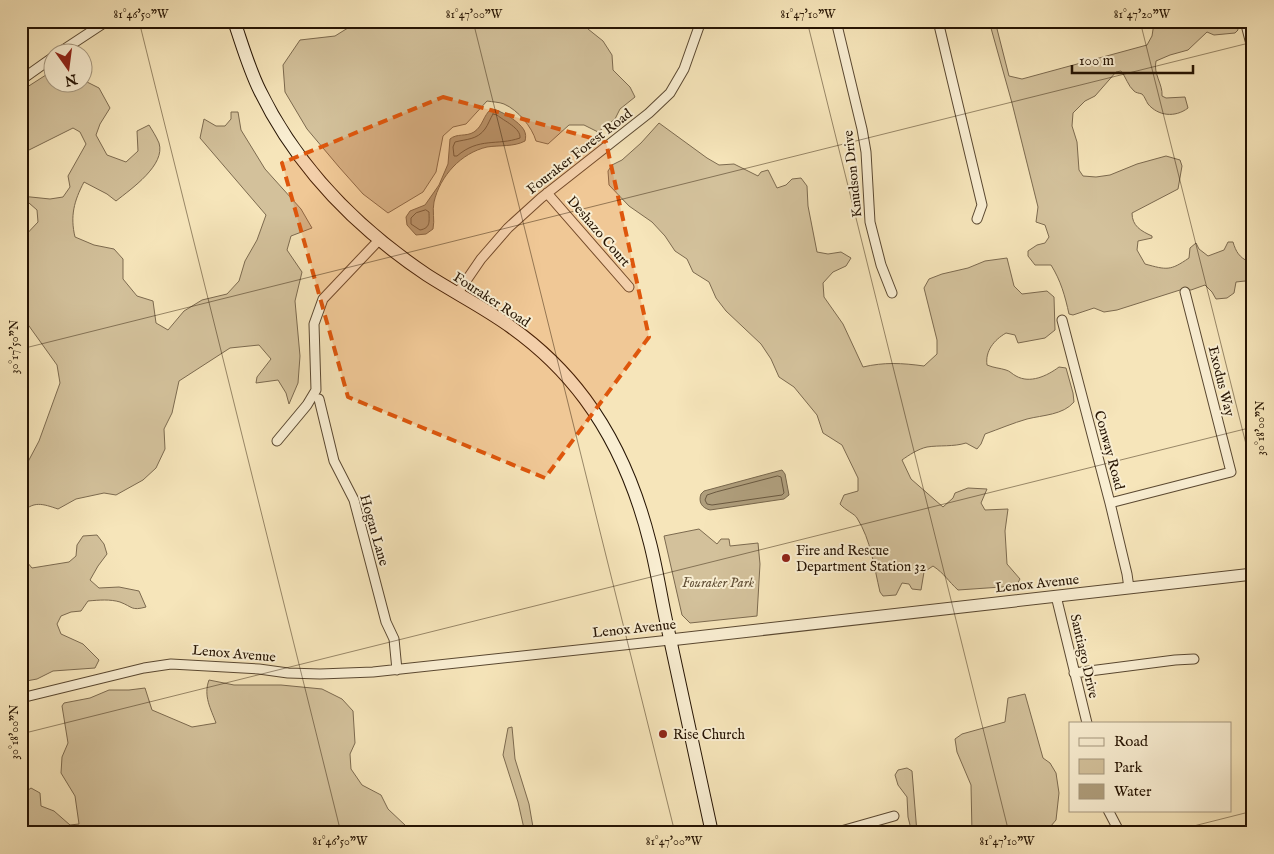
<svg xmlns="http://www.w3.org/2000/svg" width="1274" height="854" font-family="'IM FELL English',serif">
  <rect width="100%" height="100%" fill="#f6e5ba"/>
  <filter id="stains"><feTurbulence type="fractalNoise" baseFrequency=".004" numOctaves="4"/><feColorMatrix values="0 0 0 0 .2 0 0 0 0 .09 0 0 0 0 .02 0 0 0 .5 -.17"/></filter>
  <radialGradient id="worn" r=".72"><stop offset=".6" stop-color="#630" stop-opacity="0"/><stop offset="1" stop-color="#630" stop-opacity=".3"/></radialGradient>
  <path fill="#d3c19b" stroke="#7c6a4f" d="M359 21H586L588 29 603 41 612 55 613 70 630 87 635 97 620 109 615 119 598 132 584 125H569L548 144 536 141C532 127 518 110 504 104 499 102 493 102 487 101L466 124 453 127 443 136 436 172 423 192 388 213 363 194 339 167 307 129 285 92 283 65 300 40 335 36Z
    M989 21H995L1009 76 1022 79 1147 45 1152 36 1154 23 1156 21H1236L1238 30 1235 33 1214 35 1207 32 1188 50 1170 55 1156 61C1153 74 1163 84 1162 96L1166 98 1185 97 1188 108C1175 118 1158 116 1148 104 1146 101 1145 97 1142 94 1139 93 1136 93 1134 91 1128 86 1126 77 1121 71L1116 72 1095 96 1085 101 1073 113 1072 126 1077 142 1079 170 1083 176 1096 177 1110 175 1137 164 1166 156 1180 160 1182 166 1178 189 1132 213C1132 226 1141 231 1152 236V238L1138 241 1137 250 1145 264C1167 270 1170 271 1189 258L1190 248 1196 243 1199 249 1208 256 1224 250 1228 242H1233C1236 252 1239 257 1249 262L1253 260V292L1245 281 1236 282 1234 293 1227 298 1216 299 1212 292 1205 285 1191 290H1180L1117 310 1104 312 1094 308 1073 315 1069 314C1065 296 1061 281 1051 265H1035L1028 256V251L1037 245 1045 243 1049 237 1045 225 1036 222 1038 207 1012 103Z
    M52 72V82H82L83 80 99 88 110 108 100 124 96 135 107 155 126 162 138 151 137 131 149 125C152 130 156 136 159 143 166 165 131 189 116 201L107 194 84 182C74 201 70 216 75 237L94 245 114 249 123 259V279L137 296 153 301 156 323 168 330 184 311 202 300 227 294 239 281 245 261 257 240 266 215 200 138 204 119 216 126H225L231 119V112H238L241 130 265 169 301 209 312 228 291 236 287 250 302 272 295 301 300 356 298 383 289 404 286 393 278 380 256 383 257 377 271 359 259 345 230 348 179 381 172 413 164 429 165 449 156 468 143 480 116 495 104 493 76 499 58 509C43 504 33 500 21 514V475L39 441 60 383 57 365 24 319 21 308V240L38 222 37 210 29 203 21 205V196L50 199 63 197 70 187 68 176 86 144 80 132 73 128 27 151 21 146V91L49 73Z
    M659 123 707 158 719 165 734 164 758 176 761 172 768 170 777 188 786 185 792 179 801 178 807 186 808 206 817 252 828 254 841 252 851 258 846 266 833 272 823 283 824 297 843 324 863 367C884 362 902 363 924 366L937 354V340L924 288 929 279 942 274 968 268 985 261 1007 258 1014 286 1022 294 1047 291 1054 297 1055 330 1045 338 1018 343 1015 335 1006 333C994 340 985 351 987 365 994 368 1000 368 1006 370 1010 371 1012 374 1016 376 1030 384 1047 376 1059 367L1066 368 1073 393 1074 402C1063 415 1043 415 1027 419 1013 423 999 429 985 434L981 444 977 449 966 443C953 447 940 445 927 447 918 449 909 455 902 460L911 479 943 507 953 498 955 493 968 488 987 489 981 503 985 510 1008 509 1005 531 1007 564 1020 579 1016 586 958 590C948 581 945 574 933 566L924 572 921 590 912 589 909 584 902 583 896 595 883 596 880 592C874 567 871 540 857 518 855 514 845 510 840 504L844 495 858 491V478L842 445 823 433 817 415 794 387 779 377 771 359 761 344 726 311 716 298 709 282 693 272 687 259 675 251 665 236 652 222 629 206 609 185 608 171 612 165 622 160 641 143Z
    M699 529 717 544 721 539H729L730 546 758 543 760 564 757 616 690 623 682 615 664 536Z
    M97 535 104 544 107 554 98 566 90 580 99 588 119 587 139 591 146 607C131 611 133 607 120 602 110 599 99 600 88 601L81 611 71 612 61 616 57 624 61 634 83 644 99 660 95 668 53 671 37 679 21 682V555L32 568 69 562 76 556 77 545 83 536Z
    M209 680 234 685H281L322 689 342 699 353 711 355 743 350 754 351 769 362 785 381 795 388 809 406 826 440 833H21V795L31 788 40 793 41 806 54 811 70 825 79 824 75 796 61 773 62 757 68 743 62 706 64 703 90 698 109 690H129L145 688 152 710 192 727 216 723C211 709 203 696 209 680Z
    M1025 694 1043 758 1050 763 1056 773 1059 793 1056 820 1045 833H972L971 785 957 752 955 739 962 734 1005 722 1008 698Z
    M512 727 515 759 529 804 534 833H525L518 802 503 755 508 728Z
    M907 768 912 771 917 833H912L908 817 907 797 898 785 895 775 898 770Z"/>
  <path fill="#af9e7c" stroke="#78674c" d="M491 109C499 109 520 122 524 130 526 134 526 137 525 141 514 147 500 145 487 147 461 153 440 176 434 202 432 211 435 220 433 229L426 234 416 235 407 225 406 217 410 211 425 205 439 185 448 164 450 139C457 133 466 137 474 132 483 126 483 116 491 109Z
    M782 470 785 474 789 495 784 499 710 510C702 508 698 502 701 494L704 491Z"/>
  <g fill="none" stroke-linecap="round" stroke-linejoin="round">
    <path stroke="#6a5940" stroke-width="1" d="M493 114 497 115C504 121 521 128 520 138 497 146 479 137 457 156H454L453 147 455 142C466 139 477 140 485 129 488 125 490 119 493 114Z
      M426 210 429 212C429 221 431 228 420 230L411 224V218L416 213Z
      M778 476 781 477 784 493 782 495 712 505 707 504 705 500 707 495 716 492Z"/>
    <defs>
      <path id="minor" d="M836 21 862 129 866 152 870 222 881 265 892 293
        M938 21 982 205 977 219
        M1245 21 1253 52
        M60 52 107 21
        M21 80 52 58
        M547 193 629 287
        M457 294 481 259 508 228 541 198 649 113 670 93 684 69 701 21
        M1062 320 1110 503 1127 574 1129 588
        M319 399 334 461 354 500 386 622 394 639 397 670
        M277 441 307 405 316 390 314 324 323 299 379 240
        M1110 503 1231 472 1185 292
        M1056 596 1087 723
        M1074 673 1175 660 1194 659
        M21 698 144 668 171 664 259 669 288 673 320 674 373 672 670 640
        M1108 810 1120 833
        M834 833 894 816"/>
      <path id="tertiary" d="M670 640 1253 574"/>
      <path id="secondary" d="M234 21C242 44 249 69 260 91 297 167 357 228 427 275 455 293 485 308 511 327 539 347 565 372 585 399 617 442 637 491 650 543 657 570 661 598 667 625 682 694 697 764 712 833"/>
    </defs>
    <use href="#minor" stroke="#5a4831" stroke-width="11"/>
    <use href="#tertiary" stroke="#5a4831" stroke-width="13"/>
    <use href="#secondary" stroke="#261403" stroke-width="14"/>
    <use href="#minor" stroke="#f9eed2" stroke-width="9"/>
    <use href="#tertiary" stroke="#f9eed2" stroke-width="11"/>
    <use href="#secondary" stroke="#f9eed2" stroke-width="12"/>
  </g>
  <path fill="#de560c" fill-opacity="0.2" stroke="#de560c" stroke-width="4" stroke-dasharray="10 6" stroke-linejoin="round" d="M443 97 606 142 649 337 545 478 348 397 282 163Z"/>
  <path fill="none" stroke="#261403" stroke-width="1" stroke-opacity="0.45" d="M139 21 341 833M473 21 675 833M807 21 1009 833M1140 21 1253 472M21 349 1253 42M21 734 1253 427M1166 833 1253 811"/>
  <g fill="#8f2418" stroke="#f9eed2" stroke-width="2">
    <circle cx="786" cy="558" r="5"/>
    <circle cx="663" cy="734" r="5"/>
  </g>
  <g text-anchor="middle" stroke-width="4" stroke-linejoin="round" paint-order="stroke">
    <g font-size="14" fill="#261403" stroke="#f9eed2">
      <text transform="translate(579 151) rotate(-38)" y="5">Fouraker Forest Road</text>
      <text transform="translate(852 174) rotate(-96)" y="5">Knudson Drive</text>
      <text transform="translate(599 231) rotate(49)" y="5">Deshazo Court</text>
      <text transform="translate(492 299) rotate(33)" y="5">Fouraker Road</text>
      <text transform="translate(1222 381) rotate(76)" y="5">Exodus Way</text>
      <text transform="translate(1110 450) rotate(75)" y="5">Conway Road</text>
      <text transform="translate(375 530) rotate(74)" y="5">Hogan Lane</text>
      <text transform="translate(1037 583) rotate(-6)" y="5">Lenox Avenue</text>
      <text transform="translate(634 628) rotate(-6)" y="5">Lenox Avenue</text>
      <text transform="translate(234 653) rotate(5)" y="5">Lenox Avenue</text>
      <text transform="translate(1085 656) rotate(77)" y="5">Santiago Drive</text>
    </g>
    <g font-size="14" fill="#261403" stroke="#f9eed2" text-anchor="start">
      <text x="796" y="555">Fire and Rescue<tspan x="796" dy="16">Department Station 32</tspan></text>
      <text x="673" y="739">Rise Church</text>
    </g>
    <g font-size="14" font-style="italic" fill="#635138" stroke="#f9eed2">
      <text x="718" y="587">Fouraker Park</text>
    </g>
  </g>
  <rect width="1274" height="854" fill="none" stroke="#f6e5ba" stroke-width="55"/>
  <rect x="1069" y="722" width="162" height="90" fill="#f9eed2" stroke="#a5977f"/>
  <rect x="1079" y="738" width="25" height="8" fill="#f9eed2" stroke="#a5977f"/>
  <text x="1114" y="746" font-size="15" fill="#261403">Road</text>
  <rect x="1079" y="759" width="25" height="15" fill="#d3c19b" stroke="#a5977f"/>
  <text x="1114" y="772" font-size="15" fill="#261403">Park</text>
  <rect x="1079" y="784" width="25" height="15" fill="#af9e7c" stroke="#a5977f"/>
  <text x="1114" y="796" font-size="15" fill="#261403">Water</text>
  <g transform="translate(68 68) rotate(166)"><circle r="24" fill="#f9eed2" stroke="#a5977f"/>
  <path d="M0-4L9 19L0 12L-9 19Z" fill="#8f2418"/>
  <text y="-8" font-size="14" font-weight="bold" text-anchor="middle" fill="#261403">N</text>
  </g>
  <path d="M1072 65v8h121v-8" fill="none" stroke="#261403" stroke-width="2.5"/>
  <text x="1079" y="65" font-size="15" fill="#261403" stroke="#f9eed2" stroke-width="4" paint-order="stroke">100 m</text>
  <rect x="28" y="28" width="1218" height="798" fill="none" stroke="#261403" stroke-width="2"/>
  <g font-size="12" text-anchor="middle" fill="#261403">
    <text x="141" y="18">81°46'50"W</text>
    <text x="474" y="18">81°47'00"W</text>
    <text x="808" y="18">81°47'10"W</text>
    <text x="1142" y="18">81°47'20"W</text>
    <text transform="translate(14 347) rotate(-90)" y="4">30°17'50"N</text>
    <text transform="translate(1260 428) rotate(-90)" y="4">30°18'00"N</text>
    <text transform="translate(14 732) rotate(-90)" y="4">30°18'00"N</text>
    <text x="340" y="845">81°46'50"W</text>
    <text x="674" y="845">81°47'00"W</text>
    <text x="1007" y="845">81°47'10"W</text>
  </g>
  <rect width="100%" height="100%" filter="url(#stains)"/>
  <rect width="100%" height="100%" fill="url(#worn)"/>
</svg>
